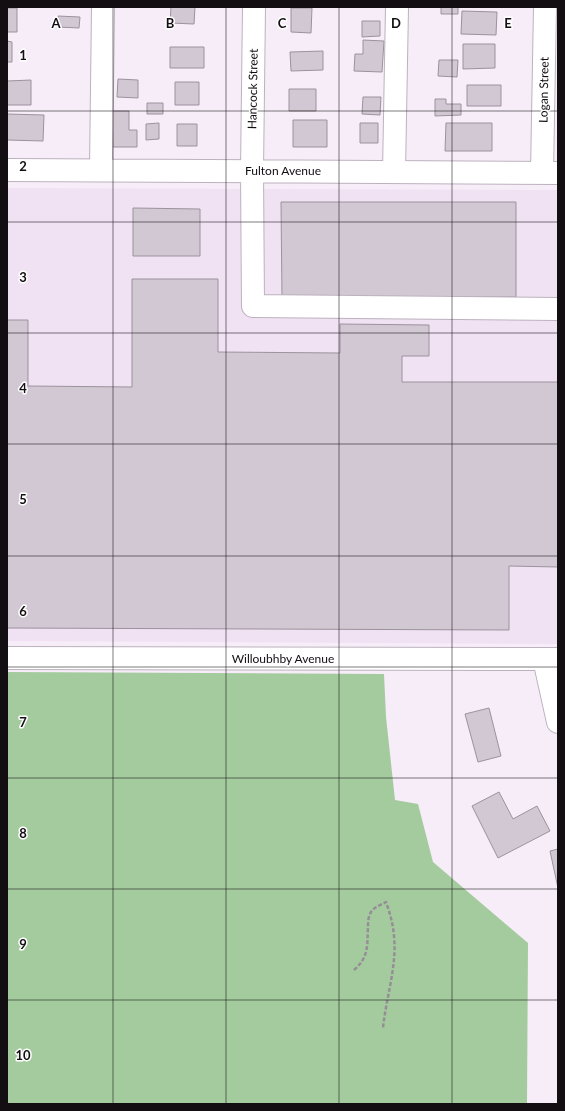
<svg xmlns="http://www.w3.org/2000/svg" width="565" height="1111" font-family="Lato,sans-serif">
  <rect width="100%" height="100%" fill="#f7edf9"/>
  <path fill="#f0e1f3" d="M7 188 558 190V644L7 641Z"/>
  <path fill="#a4cb9d" d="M7 672 384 674 386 717 395 800 418 804 433 862 528 943 527 1104H7Z"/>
  <path fill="#d2c8d3" stroke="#9c929d" d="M171 7H195L194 24 170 23Z
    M441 7H458V14H441Z
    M7 8H17V32H7Z
    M291 8H312L311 33 291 32Z
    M462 11 497 12 496 35 461 34Z
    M58 16 80 17 79 28 58 27Z
    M362 21H380V36L362 37Z
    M363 40 384 41 382 72 354 71 355 54H363Z
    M7 41 12 42V62H7Z
    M463 44H495V68L463 69Z
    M170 47H204V68H170Z
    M323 51V70L291 71 290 52Z
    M439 60H458L457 77 438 76Z
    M118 79 138 80V98L117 97Z
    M31 80V105H7V81Z
    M175 82H199V105H175Z
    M467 85H501V106H467Z
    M289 89H316V111H289Z
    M363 97H381L380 115 362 114Z
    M435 99H446V104H461V115L435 116Z
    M147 103H163V114H147Z
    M112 111H129V130H137V147H113Z
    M7 114 44 115 43 141 7 140Z
    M293 120H327V147H293Z
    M159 123V139L146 140V124Z
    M360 123H378V143H360Z
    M446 123H492V151H445Z
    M177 124H197V146H177Z
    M281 202H516V297L282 298Z
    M133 208 200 209V256H133Z
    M132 279H218V352L340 353V324L429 325V356H402V382H558V567L509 566V630L7 628V320H28V386L132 387Z
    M489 708 501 756 478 762 465 714Z
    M499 792 513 819 537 806 550 831 498 858 472 806Z
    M558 849V888L550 851Z"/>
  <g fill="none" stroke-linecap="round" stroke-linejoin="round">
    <defs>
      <path id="minor" d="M254 7 252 171 253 306 558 309
        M7 170 558 173
        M101 170 103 7
        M394 172 397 7
        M542 173 545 7
        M7 658 558 659
        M544 659 558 722"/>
    </defs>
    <use href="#minor" stroke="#bcb2be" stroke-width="24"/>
    <path stroke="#968e97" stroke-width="2.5" stroke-dasharray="4 2" stroke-linecap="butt" d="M354 970C369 957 367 946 368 928 368 923 368 917 371 912 374 907 381 905 386 902 390 913 393 924 394 936 397 967 386 998 383 1028"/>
    <use href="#minor" stroke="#fff" stroke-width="22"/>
  </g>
  <path fill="none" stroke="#120e12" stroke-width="1" stroke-opacity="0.55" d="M113 7V1104M226 7V1104M339 7V1104M452 7V1104M7 111H558M7 222H558M7 333H558M7 444H558M7 556H558M7 667H558M7 778H558M7 889H558M7 1000H558"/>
  <g text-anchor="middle" stroke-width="3" stroke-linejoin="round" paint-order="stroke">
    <g font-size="12" fill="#120e12" stroke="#fff">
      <text transform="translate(253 89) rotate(-89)" y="4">Hancock Street</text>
      <text transform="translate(544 90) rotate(-89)" y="4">Logan Street</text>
      <text x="283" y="175">Fulton Avenue</text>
      <text x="283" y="663">Willoubhby Avenue</text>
    </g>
  </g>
  <g font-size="13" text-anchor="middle" font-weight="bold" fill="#120e12" stroke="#fff" stroke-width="3" stroke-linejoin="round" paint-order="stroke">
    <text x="56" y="28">A</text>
    <text x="170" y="28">B</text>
    <text x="282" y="28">C</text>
    <text x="396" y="28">D</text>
    <text x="508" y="28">E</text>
    <text x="23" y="60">1</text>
    <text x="23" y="171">2</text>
    <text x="23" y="282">3</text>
    <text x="23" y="393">4</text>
    <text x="23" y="504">5</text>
    <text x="23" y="616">6</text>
    <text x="23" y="727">7</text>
    <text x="23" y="838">8</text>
    <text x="23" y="949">9</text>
    <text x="23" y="1060">10</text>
  </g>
  <rect width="565" height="1111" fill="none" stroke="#120e12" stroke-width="16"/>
</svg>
